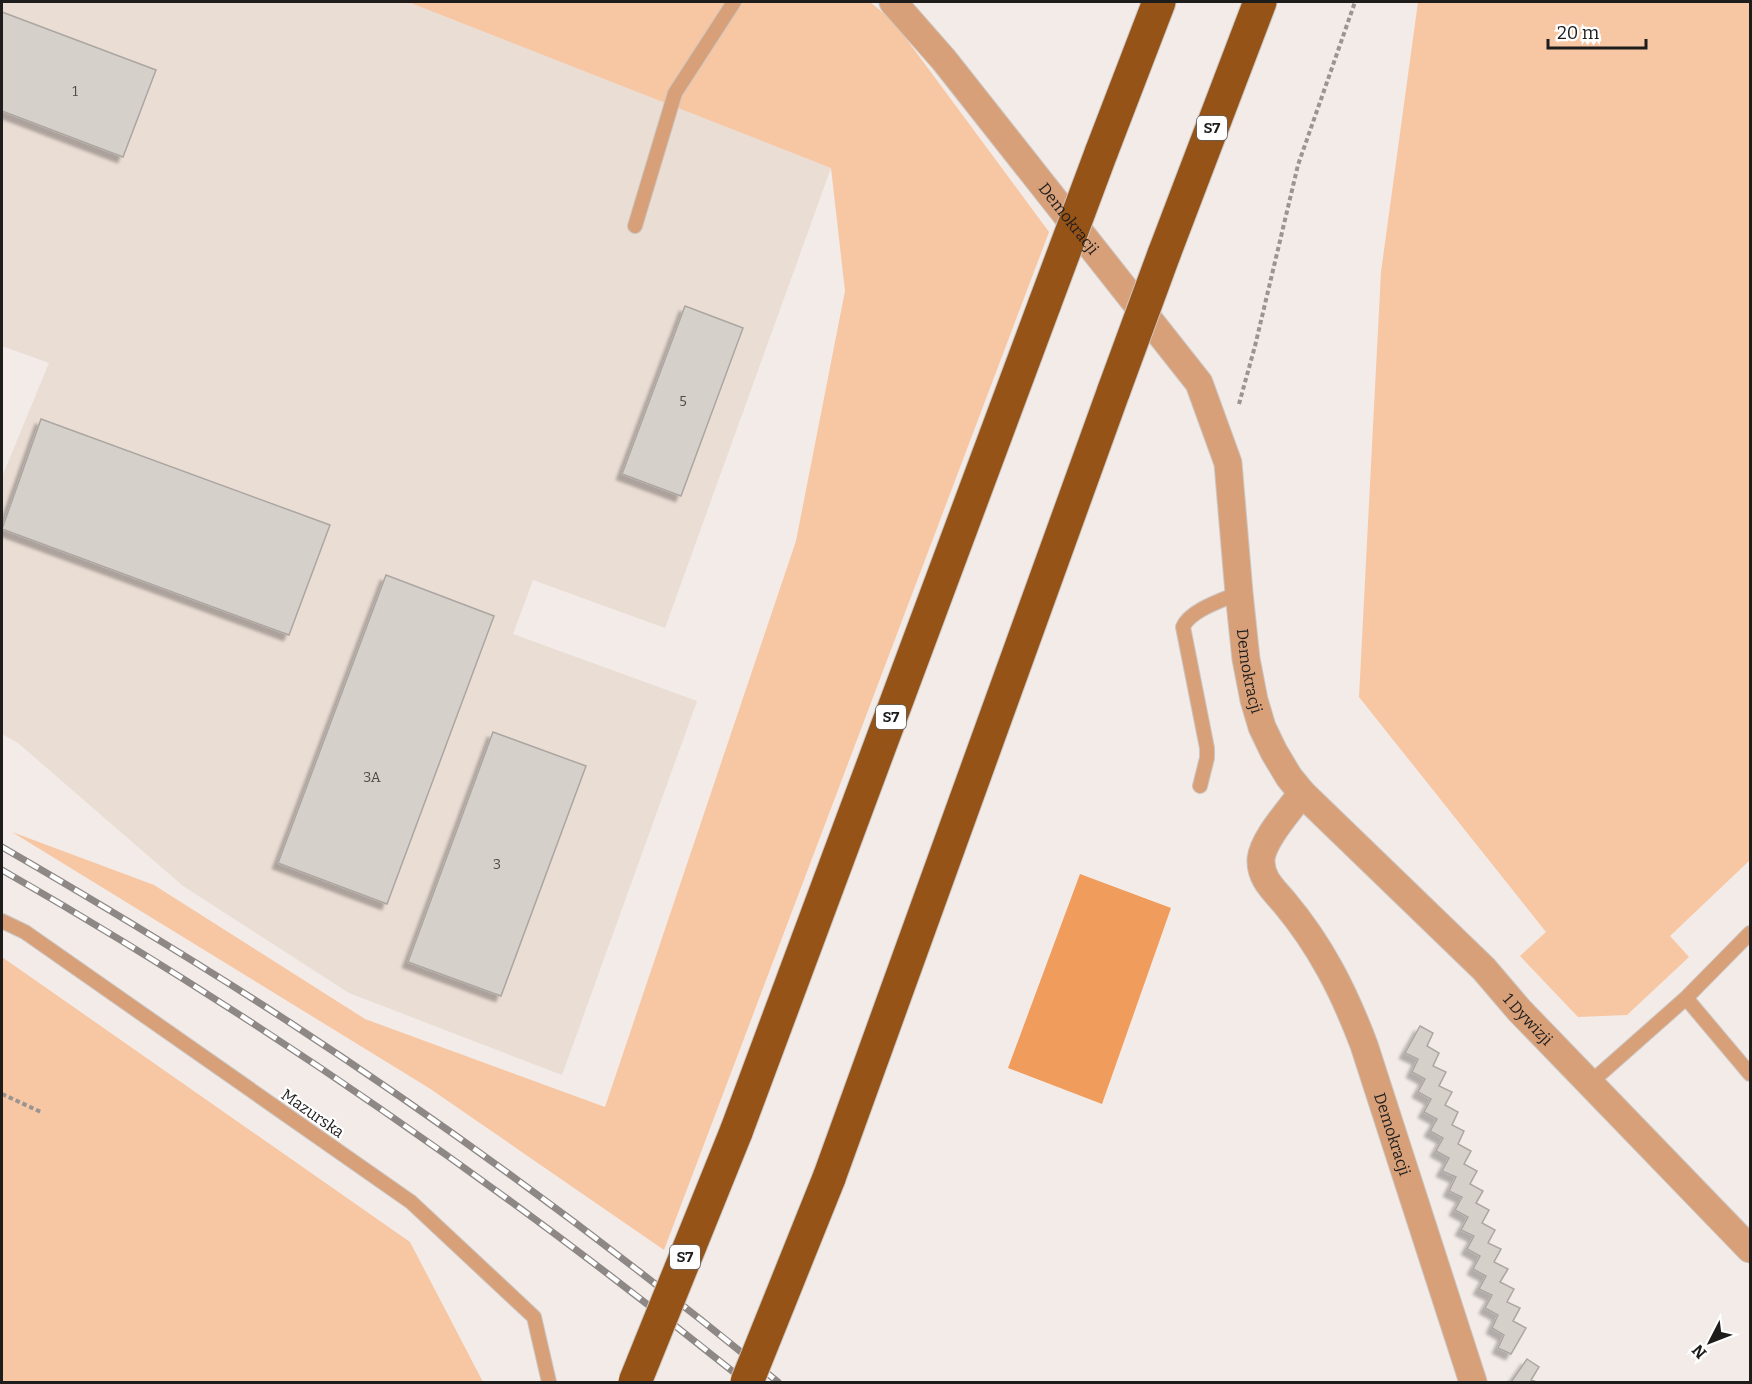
<svg xmlns="http://www.w3.org/2000/svg" width="1752" height="1384" font-family="Bitter,serif">
  <defs>
    <filter id="shadow"><feDropShadow dx="-5.5" dy="5.5" stdDeviation="1.5" flood-color="#0004"/></filter>
  </defs>
  <rect width="100%" height="100%" fill="#f2ebe7"/>
  <path fill="#eaddd4" d="M2 2H408L831 168 665 628 533 580 513 634 697 701 562 1075 349 993 183 886 18 743 2 734V477L49 363 2 346Z"/>
  <path fill="#f7c6a3" d="M408 2H870L893 21 1049 232 664 1250 429 1088 12 832 154 885 365 1019 605 1107 796 541 845 291 831 168Z
    M1418 2H1750V860L1670 936 1689 957 1627 1015 1578 1017 1520 956 1546 932 1359 697 1381 272Z
    M2 957 410 1242 483 1382H2Z"/>
  <path fill="#f09c5c" d="M1080 874 1171 908 1102 1104 1008 1068Z"/>
  <path fill="#d6d0cb" stroke="#aca6a2" stroke-width="1.5" filter="url(#shadow)" d="M2 12 156 70 123 157 2 111Z
    M685 306 743 328 681 496 622 474Z
    M41 419 330 525 289 635 2 529Z
    M386 575 494 616 387 904 278 863Z
    M493 732 586 766 501 996 408 962Z
    M1420 1026 1433 1033 1427 1046 1439 1053 1433 1066 1446 1072 1439 1086 1452 1092 1445 1105 1458 1112 1452 1125 1464 1131 1458 1144 1471 1151 1464 1164 1477 1171 1470 1184 1483 1191 1476 1203 1489 1210 1482 1223 1495 1230 1488 1243 1501 1249 1494 1262 1508 1269 1500 1282 1514 1289 1507 1302 1520 1308 1513 1321 1526 1328 1511 1354 1498 1348 1504 1335 1492 1328 1498 1315 1485 1308 1492 1295 1479 1289 1486 1276 1473 1269 1480 1256 1467 1249 1474 1236 1461 1230 1468 1217 1455 1210 1462 1197 1449 1191 1456 1177 1442 1171 1449 1158 1436 1151 1443 1138 1430 1131 1437 1119 1424 1112 1431 1099 1418 1092 1425 1079 1412 1072 1418 1059 1405 1053Z
    M1527 1359 1539 1367 1531 1380 1537 1382H1511Z"/>
  <g fill="none" stroke-linecap="round" stroke-linejoin="round">
    <defs>
      <path id="lane" d="M635 226 675 93 734 2
        M1200 786 1207 758V748L1183 627C1190 610 1223 600 1239 593
        M2 921 25 932 411 1202 534 1317 549 1382
        M1686 998 1750 933
        M1590 1083 1686 998 1750 1074"/>
      <g id="street">
        <path id="s1" d="M893 2 944 60 1199 383 1228 463 1239 593 1246 659 1254 700 1262 727 1274 752 1289 777 1302 793C1290 810 1263 839 1261 859 1260 878 1273 889 1284 902 1321 946 1344 992 1364 1045L1473 1382"/>
        <path id="s2" d="M1302 793 1484 969 1519 1010 1750 1249"/>
      </g>
      <path id="highway" d="M1101 153 1159 2
        M1164 254 1260 2
        M736 1132 1045 303
        M829 1178 1114 390"/>
    </defs>
    <use href="#lane" stroke="#ccc6c2" stroke-width="16"/>
    <use href="#street" stroke="#ccc6c2" stroke-width="29"/>
    <use href="#highway" stroke="#ccc6c2" stroke-width="35"/>
    <path stroke="#9a9593" stroke-width="4" stroke-dasharray="4.5 3" stroke-linecap="butt" d="M1239 404 1255 346 1298 165 1355 2
      M2 1094 41 1112"/>
    <use href="#lane" stroke="#d8a079" stroke-width="14"/>
    <use href="#street" stroke="#d8a079" stroke-width="27"/>
    <use href="#highway" stroke="#965317" stroke-width="33"/>
    <defs>
      <path id="rail" d="M2 847C99 903 195 961 289 1022 459 1133 622 1254 778 1382
        M2 870C264 1020 511 1193 746 1382"/>
    </defs>
    <use href="#rail" stroke="#8d8886" stroke-width="7"/>
    <use href="#rail" stroke="#fff" stroke-width="4.5" stroke-dasharray="14" stroke-linecap="butt"/>
    <defs>
      <path id="highway-bridge" d="M1045 303 1101 153
        M1114 390 1164 254
        M635 1382 736 1132
        M747 1382 829 1178"/>
    </defs>
    <use href="#highway-bridge" stroke="#ccc6c2" stroke-width="35" stroke-linecap="butt"/>
    <use href="#highway-bridge" stroke="#965317" stroke-width="33"/>
  </g>
  <g text-anchor="middle" stroke-width="4.5" stroke-linejoin="round" paint-order="stroke">
    <g font-size="14" fill="#4d4a48">
      <text x="75" y="96">1</text>
      <text x="683" y="406">5</text>
      <text x="372" y="782">3A</text>
      <text x="497" y="869">3</text>
    </g>
    <g fill="#fff" stroke="#626160" stroke-width="1.5">
      <rect x="1197" y="116" width="30" height="24" rx="4.5"/>
      <rect x="876" y="705" width="30" height="24" rx="4.5"/>
      <rect x="670" y="1245" width="30" height="24" rx="4.5"/>
    </g>
    <g font-size="15" font-weight="bold" fill="#1f1d1c">
      <text x="1212" y="133">S7</text>
      <text x="891" y="722">S7</text>
      <text x="685" y="1262">S7</text>
    </g>
    <g font-size="16" fill="#1f1d1c" stroke="#fff">
      <text dy="6" stroke="none"><textPath href="#s1" startOffset="279">Demokracji</textPath></text>
      <text dy="6" stroke="none"><textPath href="#s1" startOffset="783">Demokracji</textPath></text>
      <text dy="6" stroke="none"><textPath href="#s2" startOffset="320">1 Dywizji</textPath></text>
      <text transform="translate(313 1113) rotate(35)" y="6">Mazurska</text>
      <text dy="6" stroke="none"><textPath href="#s1" startOffset="1305">Demokracji</textPath></text>
    </g>
  </g>
  <rect width="1752" height="1384" fill="none" stroke="#1f1d1c" stroke-width="6"/>
  <g transform="translate(1710 1342) rotate(228)" stroke="#ffffff" stroke-width="4.5" paint-order="stroke">
  <path d="M0-4.5L10 22L0 15L-10 22Z" fill="#1f1d1c"/>
  <text y="-9" font-size="16" font-weight="bold" text-anchor="middle" fill="#1f1d1c">N</text>
  </g>
  <path d="M1548 39v9h98v-9" fill="none" stroke="#1f1d1c" stroke-width="3"/>
  <text x="1557" y="39" font-size="18" fill="#1f1d1c" stroke="#ffffff" stroke-width="4.5" paint-order="stroke">20 m</text>
</svg>
